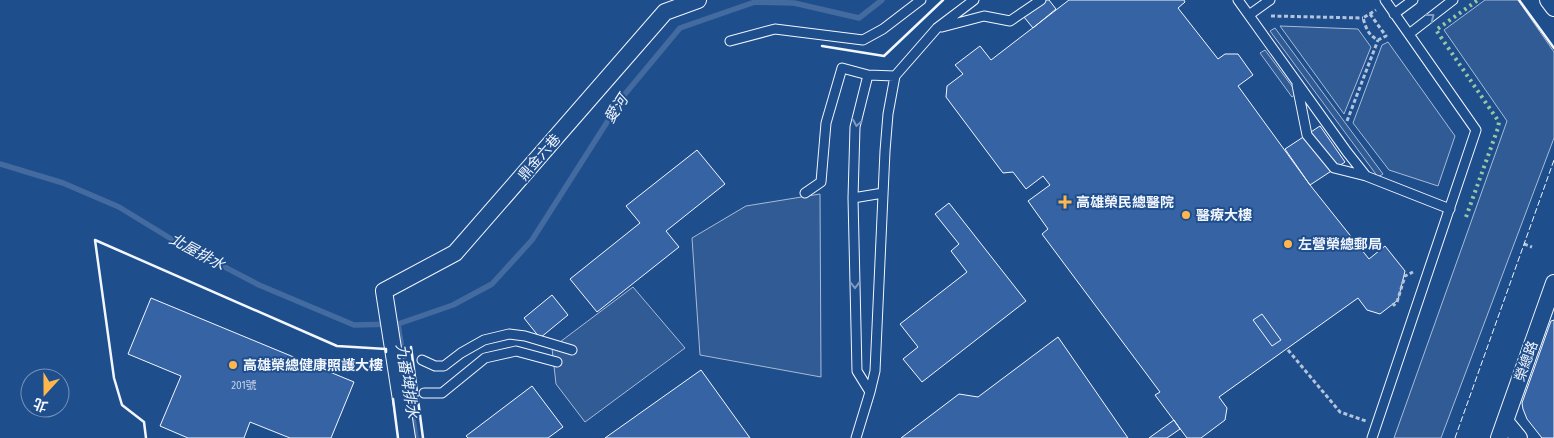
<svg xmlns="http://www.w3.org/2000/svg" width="1554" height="438" font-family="'Fira Sans Condensed','Noto Sans TC',sans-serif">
  <rect width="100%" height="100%" fill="#1f4e8c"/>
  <path fill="#305b95" stroke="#a8bbd7" d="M1485 0H1518L1554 52V138L1441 438H1394L1507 121 1444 30Z
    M1280 26 1358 29 1371 47 1344 114Z
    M1275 28 1383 174 1378 177 1270 31Z
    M1388 42 1455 136 1438 186 1389 170 1353 123 1382 45Z
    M1265 50 1297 93 1292 97 1260 53Z
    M820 194 821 377 700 355 692 238 746 206Z
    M633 287 685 348 585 422 556 384 552 348Z"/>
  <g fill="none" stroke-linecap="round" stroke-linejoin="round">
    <path stroke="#446ba0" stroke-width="5.5" d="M0 164 63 183 119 207 173 240 259 285 354 325 398 324 453 305 492 284 532 240 625 94 680 28 755 2 794 3 859 18 882 0
      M398 324 416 438"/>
  </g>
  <path fill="#3563a3" stroke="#f2f6ff" d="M1034 0H1049L1056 9 1033 28 1019 11Z
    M1069 0H1184L1185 2 1178 8 1218 59 1225 54H1238L1253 75 1238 86 1310 185 1369 259 1385 246 1405 271 1398 300 1380 314 1367 310 1358 298 1219 397 1227 408 1225 420 1201 438H1187L1155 395 1160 392 1042 234 1048 229 1028 201 1050 185 1043 176 1026 189 1013 172 1003 173 946 97 947 86 963 74 955 65 980 46 991 60Z
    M1320 126 1345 162 1310 185 1285 149Z
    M697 150 725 184 666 231 679 247 597 312 570 279 640 223 626 206Z
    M949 203 1026 301 922 382 903 359 918 347 900 324 967 272 951 251 959 244 935 214Z
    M552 295 568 315 540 338 524 318Z
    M151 298 354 382 331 438H290L250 422 244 438H188L160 426 181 376 128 354Z
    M1262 314 1281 340 1272 346 1253 320Z
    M1554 320V438H1542L1527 419 1523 409 1522 403 1551 321Z
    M1058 337 1128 438H901L959 394 978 397Z
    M701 370 750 438H605Z
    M532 386 563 427 548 438H468L466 436Z
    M1174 420 1180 429 1167 438H1149Z"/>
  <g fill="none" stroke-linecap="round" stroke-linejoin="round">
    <defs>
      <path id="service" d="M1238 0 1347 152 1366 176 1450 209
        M1394 14 1413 0
        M1249 15 1270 0
        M942 27 984 16 1010 21 1041 0
        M1409 34 1453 0
        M730 41 775 29 863 40 883 29 921 0
        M868 75 855 127 853 198 857 371 870 392
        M1297 85 1307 135 1334 168 1366 176
        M805 193 821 182 826 123 842 68 868 75 895 76
        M853 198 883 193
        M422 360 435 366H444L461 353 484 340 509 334 525 336 572 350
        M424 393H442L485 358 516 351 557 362
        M856 438 870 392 875 371 885 151 888 114 895 76 937 28 974 0
        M1372 438 1476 130 1385 0"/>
      <path id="minor" d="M1548 0 1554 8
        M1505 421 1519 438
        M407 438 384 291 455 253 665 12 698 0
        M1499 438 1554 283"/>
    </defs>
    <use href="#service" stroke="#f2f6ff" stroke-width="11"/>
    <use href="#minor" stroke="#f2f6ff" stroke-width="18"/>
    <path stroke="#b3c4dc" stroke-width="3" stroke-dasharray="4 2.5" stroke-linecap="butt" d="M1370 14 1386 36 1378 40C1368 35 1366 28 1363 18L1376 10
      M1271 16 1363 18
      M1347 121 1378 40
      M1524 244 1532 247
      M1393 303 1394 305 1397 302 1405 276 1413 272
      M1288 350 1340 412 1366 421"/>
    <use href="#service" stroke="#1f4e8c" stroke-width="9"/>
    <use href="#minor" stroke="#1f4e8c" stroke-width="16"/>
    <path stroke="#97c8a6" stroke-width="4" stroke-dasharray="2.5 4" stroke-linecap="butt" d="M1466 217 1498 128 1499 122 1436 30 1478 0"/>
    <path stroke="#f2f6ff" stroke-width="1" stroke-dasharray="6 2.5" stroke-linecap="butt" d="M1455 438 1554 160"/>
    <path stroke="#f2f6ff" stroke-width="2.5" d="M1519 0 1554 48
      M822 46 884 56 943 0
      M411 347 423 438
      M393 399 398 438
      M146 438 144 422 122 405 114 378 95 240 337 346 386 349V352"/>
  </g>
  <defs><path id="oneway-chevron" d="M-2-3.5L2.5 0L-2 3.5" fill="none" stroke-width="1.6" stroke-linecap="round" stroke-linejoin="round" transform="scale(1.25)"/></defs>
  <g stroke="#7e9ac0">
    <use href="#oneway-chevron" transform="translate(1431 17) rotate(-38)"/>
    <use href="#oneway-chevron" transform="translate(857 123) rotate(100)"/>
    <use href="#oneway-chevron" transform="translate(855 285) rotate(89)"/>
  </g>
  <g fill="#ffb74d" stroke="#1f4e8c" stroke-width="2">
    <path d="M1062.5 194.5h5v5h5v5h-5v5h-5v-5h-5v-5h5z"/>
    <circle cx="1186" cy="215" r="5"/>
    <circle cx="1288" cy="244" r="5"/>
    <circle cx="233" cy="365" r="5"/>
  </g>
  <g text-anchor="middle" stroke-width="4" stroke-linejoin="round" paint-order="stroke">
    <g font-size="11" fill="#c3d1e8">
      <text x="244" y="389">201號</text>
    </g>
    <g font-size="14" fill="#f2f6ff" stroke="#1f4e8c">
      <text transform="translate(539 157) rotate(-49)" y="5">鼎金六巷</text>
      <text transform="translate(1526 361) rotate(-70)" y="5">榮總路</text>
    </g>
    <g font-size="14" font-weight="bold" fill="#f2f6ff" stroke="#1f4e8c" text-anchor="start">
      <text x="1076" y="207">高雄榮民總醫院</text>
      <text x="1196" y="220">醫療大樓</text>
      <text x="1298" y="249">左營榮總郵局</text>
      <text x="243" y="370">高雄榮總健康照護大樓</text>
    </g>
    <g font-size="15" font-style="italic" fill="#f2f6ff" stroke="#1f4e8c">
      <text transform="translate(616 109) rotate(-57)" y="5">愛河</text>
      <text transform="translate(197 252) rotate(28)" y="5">北屋排水</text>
      <text transform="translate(407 381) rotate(81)" y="5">九番埤排水</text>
    </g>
  </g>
  <g transform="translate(45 393) rotate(201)"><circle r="24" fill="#1f4e8c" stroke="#7391ba"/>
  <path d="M0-4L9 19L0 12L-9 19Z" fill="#ffb74d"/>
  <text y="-8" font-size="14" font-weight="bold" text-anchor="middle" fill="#f2f6ff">北</text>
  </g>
</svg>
